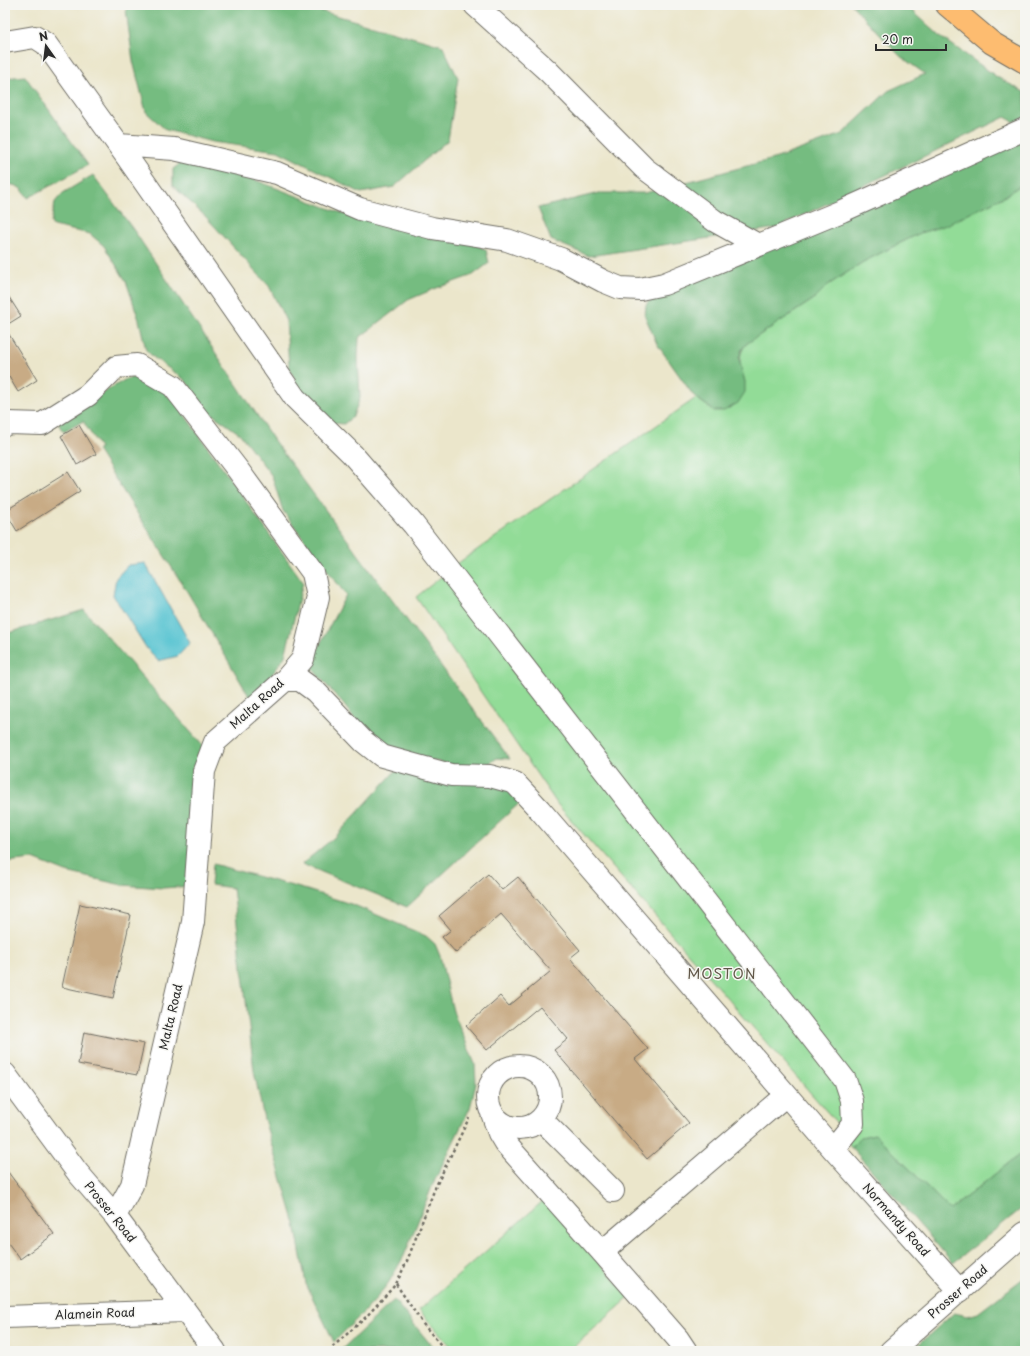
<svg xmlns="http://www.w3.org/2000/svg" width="1030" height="1356" font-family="'Playpen Sans',sans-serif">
  <rect width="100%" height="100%" fill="#f6f6f2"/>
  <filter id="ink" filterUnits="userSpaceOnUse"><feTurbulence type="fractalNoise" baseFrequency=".025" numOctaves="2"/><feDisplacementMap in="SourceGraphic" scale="8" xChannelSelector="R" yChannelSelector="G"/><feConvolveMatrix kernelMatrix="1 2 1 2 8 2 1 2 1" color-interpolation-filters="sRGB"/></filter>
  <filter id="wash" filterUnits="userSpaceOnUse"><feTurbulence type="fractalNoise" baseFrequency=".012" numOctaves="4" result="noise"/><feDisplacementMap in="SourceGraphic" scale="16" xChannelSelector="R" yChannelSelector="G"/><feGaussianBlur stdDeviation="0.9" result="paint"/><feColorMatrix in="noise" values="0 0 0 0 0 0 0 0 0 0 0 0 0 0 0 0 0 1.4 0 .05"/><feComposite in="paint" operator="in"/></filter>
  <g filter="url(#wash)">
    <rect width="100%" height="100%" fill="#ebe6cb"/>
    <path fill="#92dc97" stroke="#5e8461" d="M1025 182V1150L950 1210 875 1134 861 1137 851 1147 836 1122 558 805 416 597 461 561 696 398 714 411 745 382C741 367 736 358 746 344L814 299 828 285 863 262 920 233 946 225 1005 196Z
      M544 1200 630 1297 569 1351H455L419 1310Z"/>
    <path fill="#75bc80" stroke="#507456" d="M129 5H300L443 46 458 78 448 140 394 187 361 193 278 151 212 142 166 130 146 112 133 61 126 10Z
      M852 5H906L940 36 997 77 1024 92 1025 94V117L1014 122 1005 117 777 228 589 256 551 240 538 208 599 193H645L777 158 842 134 888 91 925 74 900 56Z
      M25 76 88 165 28 198C21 187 18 185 5 184V78Z
      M1025 133V182L1005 196 946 225 920 233 863 262 828 285 814 299 746 344 741 351 739 359 745 382V392L738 403 724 411H714L693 395 657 344 645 316 646 305 652 297Z
      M185 160 255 180 344 214 472 242 486 250 489 263 473 275 434 289 408 300 359 338 358 357 360 398 353 416 344 424 332 423 300 392 289 367 286 321 269 286 206 217 173 186V169Z
      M93 175 135 232 275 442 510 759 497 758 480 770 388 752 367 736 344 705 316 673 310 663 346 595 283 511 272 476 240 434 209 412 185 380 153 357 146 350 139 320 126 281 104 246 90 234 53 226 51 223 55 202 63 193Z
      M141 376 155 384 177 404 303 582 285 656 257 696 252 701 188 593 97 450 100 448 83 421 64 432 60 427 59 422 63 417 126 379Z
      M84 610 202 745 198 832 192 886 163 888 122 885 66 872 33 859 5 862V634Z
      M399 767 500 785 525 798 407 907 302 864 337 835Z
      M213 864 307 890 354 905 426 936 435 944 440 956 453 1011 475 1064 476 1084 470 1108 433 1184 404 1256 389 1282 372 1304 334 1342 306 1284 295 1224 264 1119 254 1071 233 888 211 885Z
      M875 1134 950 1210 1025 1150V1206L953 1263 851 1147 861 1137Z
      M1025 1277V1351H911L954 1313 968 1316 978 1313Z
      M394 1300 436 1351H340L342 1349Z"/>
    <path fill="#59c4d2" stroke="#42787e" d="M145 563 190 643 178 656 158 661 147 649 113 595 116 578 128 565Z"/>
    <g id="blocks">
      <path fill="#c8ab85" d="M5 291 21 316 5 326Z
        M5 328 37 380 18 392 5 370Z
        M79 425 96 454 77 465 61 436Z
        M68 472 80 491 17 531 5 511Z
        M488 874 502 890 518 877 580 950 570 958 648 1049 635 1059 689 1123 647 1159 554 1050 568 1039 540 1006 487 1050 466 1026 500 996 509 1006 551 971 501 914 456 953 442 937 451 930 439 916Z
        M80 904 131 915 113 998 62 987Z
        M84 1032 144 1044 137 1075 78 1064Z
        M5 1168 54 1234 20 1259 5 1239Z"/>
    </g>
  </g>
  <g filter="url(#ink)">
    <use href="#blocks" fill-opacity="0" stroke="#6e6c63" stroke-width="1"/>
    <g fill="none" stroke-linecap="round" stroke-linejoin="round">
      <defs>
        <path id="minor" d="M475 5 548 71 644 168 715 221 758 245
          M5 42 35 37 46 44 127 157 295 398 352 454 413 524 845 1080 852 1101 853 1124 833 1149
          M119 145 174 149 277 173 360 209 432 228 507 240 561 259 603 281 620 288 640 289 664 284 842 211 1025 129
          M5 425 8 423 42 424 88 395 116 367 137 365 173 386 238 470 313 573 318 597 303 659 285 680 215 742 204 771 193 922 132 1185 115 1216
          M285 680H300L315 691 363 741 382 756 451 775 490 776 515 783 540 810 833 1149 960 1291
          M488 1097a31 31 0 1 1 62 0a31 31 0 1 1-62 0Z
          M5 1074 78 1173 115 1216 215 1351
          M492 1113 499 1133 505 1143 602 1252 678 1339 686 1351
          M541 1119 613 1191
          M602 1252 786 1095
          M5 1317 185 1311
          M891 1351 1025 1233"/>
        <path id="highway" d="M947 5 992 43 1025 62"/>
      </defs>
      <use href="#minor" stroke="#6e6c63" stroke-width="24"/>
      <use href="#highway" stroke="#6e6c63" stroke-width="24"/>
      <path stroke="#6e6c63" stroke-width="2.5" stroke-dasharray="3 3" stroke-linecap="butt" d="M481 1093 483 1088 499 1073
        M396 1284 423 1324 446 1351
        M328 1351 365 1318 396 1284 407 1261 435 1188 469 1118"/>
      <use href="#minor" stroke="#fff" stroke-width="22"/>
      <use href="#highway" stroke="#fdbc70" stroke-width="22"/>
    </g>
  </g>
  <g text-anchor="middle" stroke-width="3" stroke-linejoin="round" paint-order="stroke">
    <g font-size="12" fill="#2b2b2b" stroke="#f6f6f2">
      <text transform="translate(257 704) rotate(-42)" y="4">Malta Road</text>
      <text transform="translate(171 1017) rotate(-77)" y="4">Malta Road</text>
      <text transform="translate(110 1212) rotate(51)" y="4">Prosser Road</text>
      <text transform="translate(896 1220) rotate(48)" y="4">Normandy Road</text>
      <text transform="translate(958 1292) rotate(-41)" y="4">Prosser Road</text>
      <text transform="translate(95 1314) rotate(-2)" y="4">Alamein Road</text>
    </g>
    <g font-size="14" letter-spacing="1" fill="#62584a" stroke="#f6f6f2">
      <text x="722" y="979">MOSTON</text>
    </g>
  </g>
  <rect width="1030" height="1356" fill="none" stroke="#f6f6f2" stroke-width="20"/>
  <g transform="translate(46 46) rotate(346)" stroke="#f6f6f2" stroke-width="3" paint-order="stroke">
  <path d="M0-3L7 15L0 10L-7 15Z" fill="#2b2b2b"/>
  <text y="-6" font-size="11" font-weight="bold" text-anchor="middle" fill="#2b2b2b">N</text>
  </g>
  <path d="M876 44v6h70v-6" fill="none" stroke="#2b2b2b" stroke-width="2"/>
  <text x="882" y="44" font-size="12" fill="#2b2b2b" stroke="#f6f6f2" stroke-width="3" paint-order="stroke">20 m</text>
</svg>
